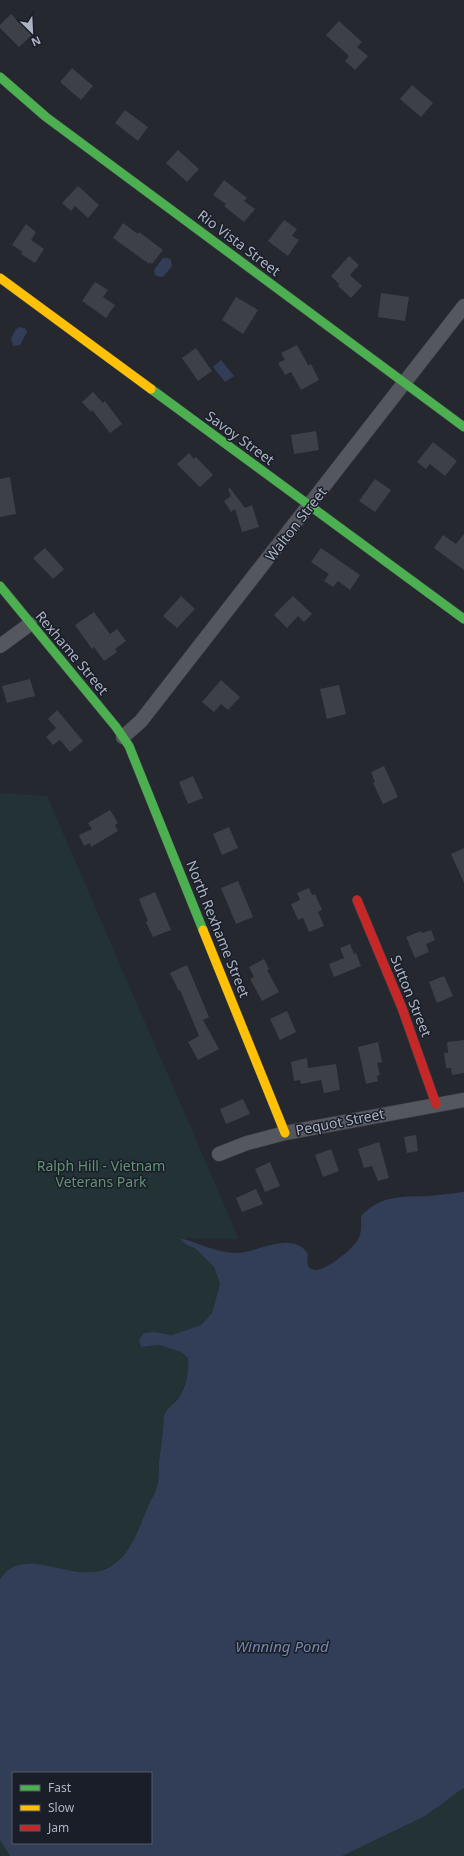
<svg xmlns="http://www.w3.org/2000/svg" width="464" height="1856" font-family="'Noto Sans',sans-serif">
  <rect width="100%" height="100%" fill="#25282f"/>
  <path fill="#223235" d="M0 793 47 796 239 1239 181 1238 185 1244 196 1249 214 1267 220 1284 212 1313 201 1325 172 1335 163 1333 142 1347 159 1345 181 1352 188 1358V1376L180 1396 165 1411 157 1486 135 1539 128 1550 113 1565 98 1571 90 1573 66 1570 25 1563 4 1573 0 1579Z
    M464 1788V1856H342L435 1810 444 1801Z
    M0 1840 10 1856H0Z"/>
  <path fill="#323e57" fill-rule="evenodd" d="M163 258H168L171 260 172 266 164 276 160 277 155 275 154 270Z
    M20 327 26 329 27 332 20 345 13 346 11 338 16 329Z
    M221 360 234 376 225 382 213 367Z
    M464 1192V1788C449 1797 437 1809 423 1817L342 1856H10L0 1840V1579C26 1540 76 1590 113 1565 132 1552 139 1528 147 1509 150 1501 155 1494 157 1486 159 1479 159 1470 159 1462 161 1447 163 1432 164 1417 165 1407 176 1404 180 1396 187 1384 189 1371 188 1358L181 1352 159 1345 141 1347 139 1340 144 1333 154 1332 172 1335 201 1325 212 1313 220 1284 214 1267 196 1249 185 1244 180 1238C198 1243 216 1252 234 1253 257 1254 291 1229 308 1254 301 1292 352 1252 359 1238 362 1230 361 1224 361 1216 382 1194 403 1197 430 1196 441 1195 453 1193 464 1192ZM13 1773H151V1843H13Z"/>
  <path fill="#3d4047" d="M11 14 32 35 19 47 0 28V25Z
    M339 21 362 42 357 47 368 56 355 70 345 61 349 56 326 35Z
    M72 68 93 86 81 100 60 82Z
    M412 85 433 103 421 117 400 99Z
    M125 110 148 127 138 141 115 123Z
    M178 150 199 169 187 182 166 163Z
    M224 180 247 198 244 201 255 209 244 222 224 206 226 204 213 195Z
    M78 186 99 205 88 218 75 206 71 211 62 203Z
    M284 220 297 229 292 236 299 240 288 256 268 241Z
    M123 223 138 234 139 232 163 250 152 264 150 262 149 264 113 238Z
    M26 224 36 232 31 240 44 249 35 263 21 254 23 252 12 245Z
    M349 256 359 265 350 275 362 286 351 298 338 286 339 284 331 276Z
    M95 282 108 290 103 297 115 305 106 318 82 301Z
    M381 293 409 297 405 321 378 317Z
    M236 297 258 310 243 334 222 320Z
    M297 345 308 365 311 364 319 380 301 390 291 372 285 375 278 363 285 360 281 353Z
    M196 348 212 371 198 381 182 358Z
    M93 392 103 403 105 401 122 424 110 433 92 410 91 412 82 402Z
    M316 431 319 450 294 454 291 435Z
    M433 442 457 461 445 476 430 464 426 469 417 462Z
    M189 453 194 459 196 457 213 475 200 487 177 464Z
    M10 477 16 514 0 517V479Z
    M375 479 391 490 375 512 359 501Z
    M230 488 245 508 252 505 259 527 242 532 235 509 231 512 224 501 231 496 228 489Z
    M464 534V570L434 548 443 535 456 544Z
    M45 548 64 569 53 579 33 558Z
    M321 548 360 575 350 590 338 581 333 587 324 581 329 574 311 562Z
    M181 596 195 609 177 628 163 616Z
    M293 596 312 614 304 622 298 616 287 628 274 615Z
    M94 612 110 634 117 629 126 641 115 649 117 652 104 661 94 647 92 649 75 625Z
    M30 679 35 696 7 703 2 686Z
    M221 680 240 697 228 710 221 704 214 712 202 702Z
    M339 685 346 714 327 719 320 689Z
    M57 710 83 741 70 752 60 740 53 745 46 737 56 728 48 719Z
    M384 766 398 797 383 804 373 783 375 782 371 772Z
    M193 776 203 798 188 804 179 782Z
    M110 810 118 823 115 825 118 831 91 847 90 843 84 846 79 835 92 829 88 823Z
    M229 827 238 848 222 855 213 834Z
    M464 848V883L451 854Z
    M238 881 253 917 236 924 221 888Z
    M309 888 312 895 315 894 322 910 318 912 324 926 309 932 303 918 298 920 291 904 300 900 297 893Z
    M155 892 171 930 153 937 146 922 148 921 139 899Z
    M431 930 435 940 426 944 429 952 415 958 406 937 421 931 422 933Z
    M350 944 354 954 356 953 361 966 334 977 329 964 344 958 340 948Z
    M264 959 269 969 267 970 279 992 262 1001 250 979 254 977 249 967Z
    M187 965 209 1017 203 1020 219 1049 198 1060 188 1042 199 1036 180 990 179 991 170 973Z
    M444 976 453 996 437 1003 429 982Z
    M287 1011 296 1032 280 1040 270 1019Z
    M464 1040V1073L452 1075 451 1068H446L444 1053H448L447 1042Z
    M378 1042 382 1062 377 1063 380 1075 377 1076 378 1081 366 1084 358 1047Z
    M307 1058 308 1068 336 1064 340 1090 324 1093 321 1080 301 1084 300 1080 294 1081 291 1062Z
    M243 1099 250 1114 226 1124 220 1109Z
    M416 1135 418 1151 407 1153 404 1137Z
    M379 1142 389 1178 378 1181 372 1166 364 1168 358 1149Z
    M331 1149 339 1171 323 1177 315 1155Z
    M270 1162 280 1186 265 1192 255 1169Z
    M256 1189 263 1204 242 1212 236 1198Z"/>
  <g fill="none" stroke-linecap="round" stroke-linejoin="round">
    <defs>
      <path id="street" d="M0 646 30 624
        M123 737 141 721 464 306
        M219 1154 247 1143 285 1133 464 1100"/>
      <path id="fast" d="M0 77 46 117 464 427
        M151 389 464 619
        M0 586 116 727 129 746 203 930"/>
      <path id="slow" d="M0 278 151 389
        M203 930 285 1133"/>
      <path id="jam" d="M357 900 402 1008 436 1104"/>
    </defs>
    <use href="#street" stroke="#404349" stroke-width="15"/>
    <use href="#fast" stroke="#404349" stroke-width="10"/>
    <use href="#slow" stroke="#404349" stroke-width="10"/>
    <use href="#jam" stroke="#404349" stroke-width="10"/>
    <use href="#street" stroke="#54575e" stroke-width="14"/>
    <use href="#fast" stroke="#4caf50" stroke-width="9"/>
    <use href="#slow" stroke="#ffc107" stroke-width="9"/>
    <use href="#jam" stroke="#c62828" stroke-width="9"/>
  </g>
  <g text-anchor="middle" stroke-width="3" stroke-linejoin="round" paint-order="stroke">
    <g font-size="14" fill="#adb3c2" stroke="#191e29">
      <text transform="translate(239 243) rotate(37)" y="5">Rio Vista Street</text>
      <text transform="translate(240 438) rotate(36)" y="5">Savoy Street</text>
      <text transform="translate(296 524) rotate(-52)" y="5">Walton Street</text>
      <text transform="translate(72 653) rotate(50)" y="5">Rexhame Street</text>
      <text transform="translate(218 929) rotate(68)" y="5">North Rexhame Street</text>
      <text transform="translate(411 996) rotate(68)" y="5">Sutton Street</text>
      <text transform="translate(340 1122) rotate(-11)" y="5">Pequot Street</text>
    </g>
    <g font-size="14" fill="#669174" stroke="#191e29">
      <text x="101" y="1171">Ralph Hill - Vietnam<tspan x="101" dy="16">Veterans Park</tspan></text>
    </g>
    <g font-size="15" font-style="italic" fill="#7586aa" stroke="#191e29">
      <text x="282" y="1652">Winning Pond</text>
    </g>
  </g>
  <rect x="12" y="1772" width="140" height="72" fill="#191e29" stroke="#545a66"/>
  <rect x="20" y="1785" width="20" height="6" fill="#4caf50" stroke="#545a66"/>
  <text x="48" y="1792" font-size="12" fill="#adb3c2">Fast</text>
  <rect x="20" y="1805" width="20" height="6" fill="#ffc107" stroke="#545a66"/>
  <text x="48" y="1812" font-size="12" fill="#adb3c2">Slow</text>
  <rect x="20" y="1825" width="20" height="6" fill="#c62828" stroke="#545a66"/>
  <text x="48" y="1832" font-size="12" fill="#adb3c2">Jam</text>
  <g transform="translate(32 32) rotate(156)" stroke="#191e29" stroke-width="3" paint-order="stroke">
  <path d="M0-3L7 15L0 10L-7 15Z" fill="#adb3c2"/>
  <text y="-6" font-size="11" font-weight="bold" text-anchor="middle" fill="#adb3c2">N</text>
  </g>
</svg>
